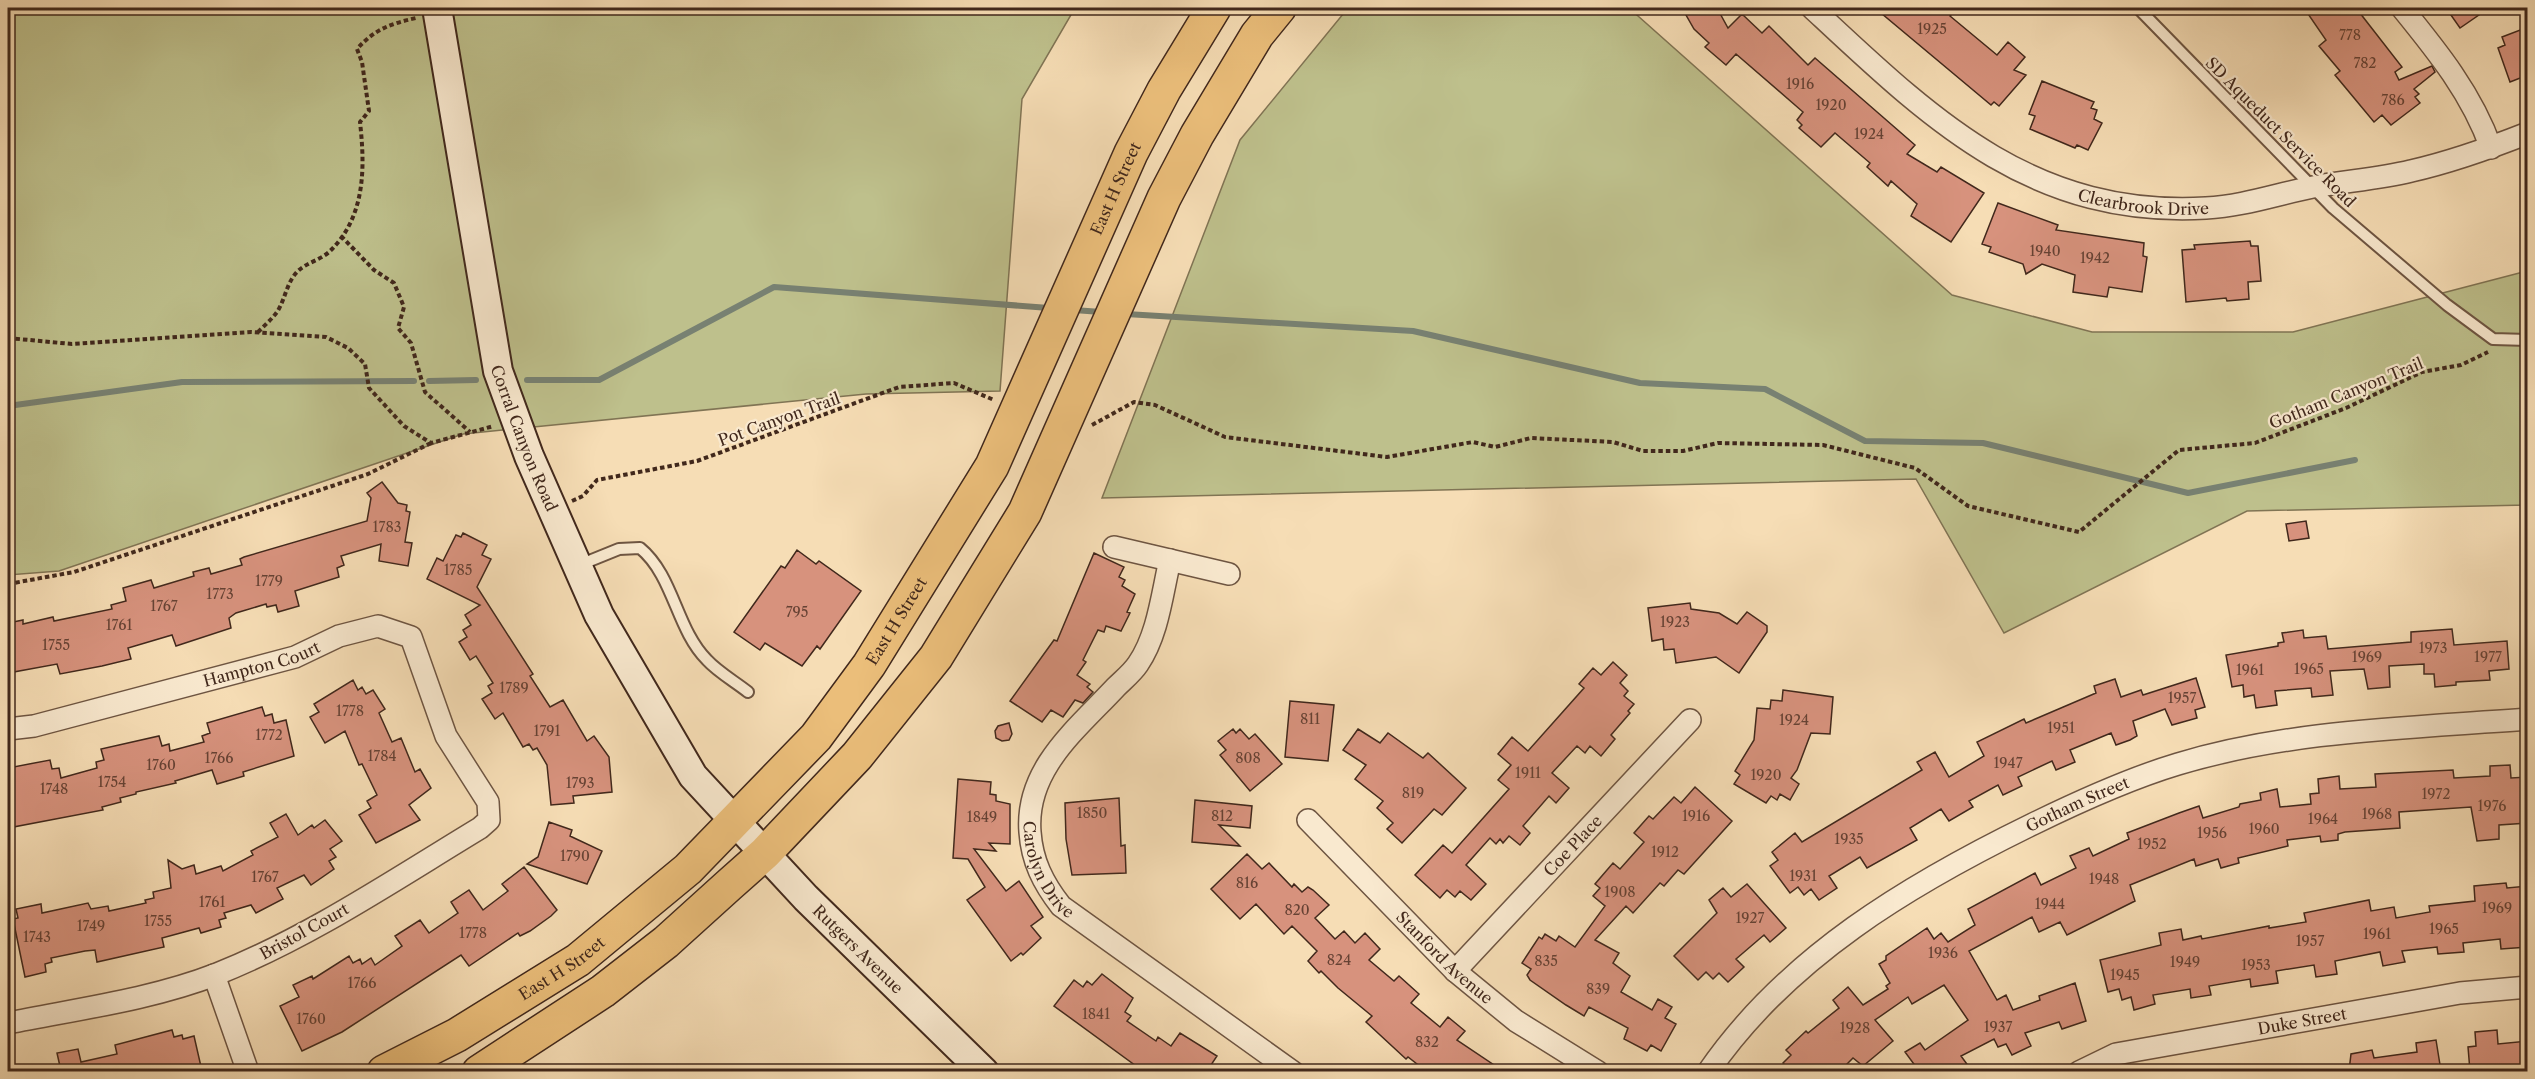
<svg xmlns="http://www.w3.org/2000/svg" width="2535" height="1079" font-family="'Libre Caslon Text',serif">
  <rect width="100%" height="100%" fill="#f6ddb5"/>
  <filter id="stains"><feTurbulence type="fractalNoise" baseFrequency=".00333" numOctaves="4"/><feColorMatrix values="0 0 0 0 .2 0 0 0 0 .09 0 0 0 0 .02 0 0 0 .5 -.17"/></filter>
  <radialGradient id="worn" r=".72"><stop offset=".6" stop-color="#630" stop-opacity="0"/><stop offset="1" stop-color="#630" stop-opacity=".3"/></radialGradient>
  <path fill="#bec08c" stroke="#807454" stroke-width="1.5" d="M8 8H1075L1022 99 1000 391 866 394 463 434 59 571 8 575Z
    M1348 8H1629L1952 295 2092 332H2293L2527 271V505L2247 511 2004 633 1916 479 1102 498 1240 140Z"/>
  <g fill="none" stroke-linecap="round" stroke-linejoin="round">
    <path stroke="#788172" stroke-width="6" d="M1074 310 1101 312
      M1126 314 1413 331 1640 383 1765 389 1865 441 1983 443 2188 493 2355 460
      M527 380H599L774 287 1049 308
      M429 381 476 380
      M8 406 182 382 414 381"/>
  </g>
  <path fill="#d7927d" stroke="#41281c" stroke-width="1.5" d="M1682 8H1717L1728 28 1742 14 1762 33 1769 26 1808 65 1815 58 1915 145 1907 154 1937 172 1941 167 1984 193 1951 242 1911 216 1917 204 1891 181 1888 186 1867 167 1870 163 1835 133 1821 147 1799 128 1802 125 1797 120 1803 112 1736 54 1726 65 1705 47 1709 43 1694 29Z
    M1875 8H1957L1950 16 1997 55 2008 42 2025 57 2014 70 2026 75 1999 106 1994 102 1991 105Z
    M2304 8H2350L2353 11 2356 8 2402 67 2395 72 2399 80 2432 66 2435 72 2414 89 2419 94 2415 97 2420 103 2391 125 2382 115 2374 122 2335 75 2340 71 2319 46 2326 40Z
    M2446 8H2489L2460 28Z
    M2528 27V75L2510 82 2498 48 2505 45 2502 37Z
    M2042 81 2094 102 2091 108 2097 110 2094 119 2102 123 2088 150 2077 145 2075 148 2030 129 2035 116 2029 114Z
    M1998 203 2058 225 2056 230 2144 243 2143 256 2147 257 2142 292 2109 287 2107 297 2073 292 2075 275 2042 264 2026 274 2023 264 1989 252 1991 247 1982 244Z
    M2250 241 2251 246H2258L2261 281 2248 282 2249 299 2227 301 2226 298 2186 302 2182 250 2195 249 2194 245Z
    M382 482 398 503 407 505 406 511 410 512 405 542 412 543 408 566 379 561 381 544 341 556 344 565 337 568 339 577 295 591 299 606 278 612 276 605 267 607 266 604 236 613 229 618 231 628 176 646 172 635 128 648 131 659 102 666 60 674 57 664 8 673V623L23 620V624L53 617 54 621 112 609 111 605 126 601 123 588 151 580 154 588 194 576 193 572 209 568 211 574 242 565 240 559 244 557 367 521 371 498 367 493Z
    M2306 521 2309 538 2289 541 2286 524Z
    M463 533 487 545 482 555 491 559 477 587 533 674 530 676 550 707 563 700 587 741 594 736 609 757 612 792 573 796 574 803 551 805 547 765 537 748 533 750 529 744 523 747 503 713 495 719 482 699 492 693 488 686 493 683 476 656 470 660 459 642 467 637 463 630 471 625 465 615 480 605 427 579 437 558 443 561 456 535 461 537Z
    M797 550 816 564 819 561 861 591 820 649 817 646 802 666 765 643 760 650 734 632 781 566 785 568Z
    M1094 553 1124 567 1119 577 1125 580 1122 586 1135 594 1127 612 1130 613 1121 631 1106 626 1104 632 1098 630 1083 660 1086 662 1077 675 1090 684 1087 687 1093 692 1083 703 1075 700 1063 717 1051 710 1042 722 1010 701 1054 640 1057 641Z
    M1690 603 1691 609 1719 613 1737 624 1747 612 1767 626V632L1739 673 1716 657 1676 663 1674 649 1664 650 1663 639 1652 641 1648 608Z
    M2452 629 2454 645 2507 641 2509 669 2489 671 2490 680 2456 682V685L2435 687 2434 674H2424V664L2389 666 2390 687 2368 689 2364 669 2330 671 2333 695 2312 697 2311 688 2275 691 2277 705 2256 708 2254 695 2244 697 2243 685 2232 687 2226 655 2278 646V643L2284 642 2282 633 2303 630 2304 638 2326 636 2328 649 2411 642V632Z
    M1613 662 1627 675 1620 683 1628 691 1624 696 1634 704 1628 711 1630 713 1611 735 1615 739 1601 756 1590 746 1585 753 1577 746 1552 773 1569 788 1556 803 1549 796 1523 826 1530 833 1520 845 1509 836 1503 843 1500 839 1496 844 1490 838 1466 865 1486 884 1471 900 1460 891 1455 897 1447 890 1440 898 1415 875 1443 845 1452 853 1509 789 1498 780 1511 765 1498 754 1512 737 1528 751 1584 688 1579 684 1593 668 1601 675Z
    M2196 678 2205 707 2195 710 2197 718 2172 725 2165 709 2133 721 2137 736 2130 740 2116 745 2111 733 2070 750 2075 762 2056 770 2052 761 2018 777 2022 786 2003 795 1998 785 1969 801 1973 807 1949 821 1941 809 1910 828 1917 840 1867 868 1860 857 1829 876 1837 888 1819 900 1811 889 1804 895 1798 887 1790 893 1770 866 1778 860 1772 852 1795 833 1802 842 1922 770 1917 762 1935 752 1949 777 1984 756 1977 742 2024 719 2026 723 2096 693 2094 686 2115 679 2121 697 2141 690 2143 695Z
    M353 680 358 690 362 687 366 694 373 690 385 709 379 713 392 742 401 738 415 772 420 769 431 788 409 805 420 820 376 843 359 815 371 808 367 801 377 795 362 764 359 765 345 731 325 743 310 717 319 712 314 704Z
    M1783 690 1833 697 1830 734 1811 733 1797 770 1791 778 1799 784 1790 800 1780 794 1777 800 1771 796 1766 803 1734 784 1740 775 1735 771 1754 740 1757 708 1770 709 1771 700 1782 701Z
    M1290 701 1334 705 1328 761 1285 757Z
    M262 707 265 716 272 714 274 723 286 720 294 756 243 772 244 776 217 784 212 770 175 781 176 783 136 792V794L120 798 121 802 102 807 103 810 8 828V768L50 760 52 769 59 768 61 778 97 768 96 762 104 760 101 749 159 736 162 746 169 744 170 751 204 742 202 736 210 733 207 723Z
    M1009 723 1012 734 1009 740 1002 741 996 738 995 731 998 726Z
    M1233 729 1236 733 1240 729 1249 739 1255 734 1282 764 1250 791 1220 755 1226 750 1218 741Z
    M1358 729 1380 743 1388 733 1423 758 1428 753 1466 788 1442 815 1434 809 1402 843 1387 829 1393 823 1377 808 1383 801 1355 779 1366 765 1343 750Z
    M2510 765 2511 778 2528 777V823L2499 825V839L2477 841 2471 807 2399 812 2400 828 2345 832 2338 834V840L2321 842 2320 836 2287 840 2288 846 2238 858 2239 863 2221 868 2218 859 2196 866 2194 859 2130 885 2135 901 2067 935 2060 922 2039 932 2032 917 1969 951 1997 1000 2006 995 2013 1010 2040 1000 2039 996 2075 983 2086 1021 2062 1029 2059 1022 2025 1033 2031 1046 2012 1055 2006 1044 1998 1047 1994 1039 1961 1056 1972 1071H1919L1905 1052 1920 1043 1925 1050 1968 1020 1944 985 1912 1004 1908 997 1875 1020 1893 1041 1863 1066 1853 1058 1840 1071H1791L1783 1063 1791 1055 1786 1050 1806 1031 1808 1033 1839 1008 1833 1000 1848 987 1863 1005 1888 989 1886 986 1890 983 1879 964 1886 960V956L1927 928 1934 939 1941 933 1948 942 1975 925 1968 909 2035 873 2041 885 2076 868 2070 856 2089 848 2093 856 2129 839 2127 833 2179 813 2199 806 2203 818 2239 807 2240 804 2261 800 2260 793 2277 789 2280 807 2311 804 2310 794 2319 793 2318 779 2339 776 2340 789 2376 787 2375 774 2453 770 2454 778 2490 776V766Z
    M958 779 991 782 990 794 996 795V801L1010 804V844L989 843 996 851 974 849 1006 891 1019 881 1043 917 1031 926 1041 938 1023 955 1021 953 1011 961 967 900 985 887 968 859 953 858Z
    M1695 787 1732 821 1684 874 1678 870 1664 886 1660 883 1633 913 1626 906 1595 940 1619 953 1613 963 1630 976 1621 992 1652 1010 1658 999 1672 1007 1665 1018 1676 1024 1661 1051 1651 1045 1647 1051 1624 1039 1628 1028 1589 1007 1584 1016 1566 1005 1530 980 1527 975 1531 969 1522 963 1539 937 1542 939 1545 934 1556 941 1559 936 1575 947 1605 906 1593 896 1600 888 1595 884 1613 863 1620 869 1644 842 1634 833 1649 816 1653 819 1674 797 1681 803Z
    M1119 798 1121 846 1125 845 1126 873 1072 875 1066 839 1065 803Z
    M1195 800 1252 806 1250 828 1219 825 1240 846 1192 842Z
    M286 814 298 835 312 825 314 828 325 820 342 841 330 849 336 857 329 861 334 869 311 885 304 875 277 888 283 899 256 913 251 905 224 913 226 918 219 920 221 927 201 933 199 928 162 938 164 947 97 962 95 950 85 951 51 958 52 962 45 964 46 972 25 977 13 919 18 918 16 909 41 904 42 913 88 903 91 909 108 906 109 911 146 903 145 900 154 898 153 892 171 888 168 860 182 869 194 865 196 874 221 866 223 871 253 855 251 851 278 837 270 823Z
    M549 822 572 830 570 836 602 851 587 884 527 864 538 857Z
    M1247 854 1262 869 1269 863 1292 887 1294 884 1302 892 1308 887 1313 890 1329 905 1315 918 1335 939 1344 931 1355 943 1365 933 1380 949 1369 960 1394 981 1399 976 1419 994 1411 1003 1440 1027 1448 1017 1465 1031 1457 1040 1503 1071H1426L1408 1057 1406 1059 1366 1022 1372 1016 1338 988 1321 971 1319 973 1308 961 1317 951 1292 926 1284 934 1256 904 1240 919 1211 889Z
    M524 867 557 910 551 916 530 931 520 936 518 933 469 966 461 955 342 1032 302 1051 280 1006 299 997 293 985 312 976 313 979 349 956 353 963 360 959 362 964 371 958 375 965 402 946 395 936 420 920 429 933 458 913 451 902 469 890 483 910 508 891 502 884Z
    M2506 883 2507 888 2528 886V947L2501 949 2500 939 2463 943 2464 952 2438 954 2437 947 2402 951 2405 962 2383 966 2380 952 2335 961 2337 974 2316 977 2314 965 2276 971 2278 983 2251 987 2250 979 2209 986 2211 995 2191 998 2190 989 2153 995 2155 1004 2134 1010 2131 997 2122 1000 2119 989 2108 992 2100 960 2161 945 2159 933 2181 929 2183 940 2201 936 2202 939 2269 926V928L2306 922 2304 913 2369 900 2371 911 2394 907 2396 918 2430 912 2429 906 2475 901 2474 886Z
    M1747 884 1786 928 1770 942 1764 935 1736 959 1744 967 1728 982 1719 973 1713 979 1706 972 1698 980 1674 956 1717 913 1709 900 1723 888 1731 897Z
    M1102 974 1133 998 1125 1012 1131 1016 1127 1021 1156 1041 1158 1037 1171 1046 1180 1033 1217 1056 1207 1071H1143L1054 1006 1074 980 1083 987 1087 981 1092 985Z
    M172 1030 174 1037 182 1035 183 1039 194 1036 202 1071H61L57 1053 78 1049 81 1062 117 1054 115 1045Z
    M2497 1030 2498 1044 2528 1041V1071H2470L2468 1047 2476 1046 2475 1032Z
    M2436 1040 2441 1071H2349L2351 1054 2372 1050 2374 1058 2417 1052 2416 1043Z"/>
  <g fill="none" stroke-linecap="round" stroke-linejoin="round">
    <defs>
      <path id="lane" d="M2138 8 2333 208 2447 305 2493 339 2528 340
        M577 566 619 549 640 548C674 576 676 629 707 660 718 672 734 681 748 692"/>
      <g id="street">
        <path id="s1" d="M1812 8C1930 118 2031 218 2206 208 2244 206 2277 194 2313 187 2345 181 2379 179 2411 171 2451 162 2490 148 2528 133"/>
        <path d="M2402 8C2437 51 2472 94 2491 148"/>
        <path d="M1114 547 1229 574"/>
        <path id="s2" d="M1170 560C1162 594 1158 635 1138 664 1132 673 1123 680 1116 687 1077 729 1025 769 1030 832 1032 861 1043 883 1061 906L1293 1072"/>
        <path id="s3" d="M8 729 34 726 295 657 339 636 378 626 411 637 446 736 488 802 489 820 480 828C394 880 310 937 217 974 150 1000 77 1009 8 1023"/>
        <path id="s4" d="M1308 820 1455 971 1516 1021 1598 1072"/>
        <path id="s5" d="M1455 971 1690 720"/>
        <path d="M214 975 248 1072"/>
        <path id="s6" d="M1708 1072C1787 957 1910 884 2033 824 2080 801 2128 779 2178 764 2291 730 2411 728 2528 719"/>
        <path id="s7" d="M2079 1072 2116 1054 2460 993 2528 987"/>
      </g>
      <g id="secondary">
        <path id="s8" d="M437 8 498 371 529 456 599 615 693 776 806 898 984 1072"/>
      </g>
      <g id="primary">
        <path id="s9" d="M384 1072 457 1035 578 960 688 869 816 737 869 665 992 466 1131 153 1164 90 1214 8"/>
        <path d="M479 1072 603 991 666 942 729 885 765 853 857 756 936 657 1025 512 1164 198 1197 135 1257 35 1279 8"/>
      </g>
    </defs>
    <use href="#lane" stroke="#6e5542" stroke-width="14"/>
    <use href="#street" stroke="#6e5542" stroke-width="24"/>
    <use href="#secondary" stroke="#41281c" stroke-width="32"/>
    <use href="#primary" stroke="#41281c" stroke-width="36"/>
    <path stroke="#41281c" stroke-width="4" stroke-dasharray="4.5 3" stroke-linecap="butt" d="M341 236 374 270 394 283 404 307 398 328 411 343 425 392 470 432
      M258 332C264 326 272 319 277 312 286 298 286 283 298 271 306 263 320 260 329 252 366 217 365 167 360 122L369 111 362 62 357 49C375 29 390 24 416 18
      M8 338 72 344 251 332 326 337 348 348 365 364 369 388 404 426 431 443 494 426
      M1092 425 1134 402 1155 405 1225 437 1387 457 1473 442 1495 447 1531 438 1613 442 1643 451H1683L1718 443 1823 445 1915 468 1968 506 2079 532 2179 450 2255 443 2346 408 2422 372 2461 365 2488 352
      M572 501 583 496 597 480 697 461 899 387 954 383 994 400
      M8 584 74 572 368 474 431 443"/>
    <use href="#lane" stroke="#f9e9cf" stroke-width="10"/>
    <use href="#street" stroke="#f9e9cf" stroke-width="21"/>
    <use href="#secondary" stroke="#f9e9cf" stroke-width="28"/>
    <use href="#primary" stroke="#ebbe7a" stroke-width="33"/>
  </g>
  <g text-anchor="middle" stroke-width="4.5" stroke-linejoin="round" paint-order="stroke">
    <g font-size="14" fill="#664234">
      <text x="1932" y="34">1925</text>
      <text x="2350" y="40">778</text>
      <text x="2365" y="68">782</text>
      <text x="1800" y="89">1916</text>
      <text x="2393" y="105">786</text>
      <text x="1831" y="110">1920</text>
      <text x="1869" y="139">1924</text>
      <text x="2045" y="256">1940</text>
      <text x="2095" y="263">1942</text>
      <text x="387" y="532">1783</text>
      <text x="458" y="575">1785</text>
      <text x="269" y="586">1779</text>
      <text x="220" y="599">1773</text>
      <text x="164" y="611">1767</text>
      <text x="797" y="617">795</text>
      <text x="1675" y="627">1923</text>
      <text x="119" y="630">1761</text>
      <text x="56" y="650">1755</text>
      <text x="2433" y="653">1973</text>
      <text x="2367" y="662">1969</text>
      <text x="2488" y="662">1977</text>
      <text x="2309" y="674">1965</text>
      <text x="2250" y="675">1961</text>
      <text x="514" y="693">1789</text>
      <text x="2182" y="703">1957</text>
      <text x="350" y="716">1778</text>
      <text x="1310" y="724">811</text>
      <text x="1794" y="725">1924</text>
      <text x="2061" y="733">1951</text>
      <text x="547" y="736">1791</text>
      <text x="269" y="740">1772</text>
      <text x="382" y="761">1784</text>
      <text x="219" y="763">1766</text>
      <text x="1248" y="763">808</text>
      <text x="2008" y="768">1947</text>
      <text x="161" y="770">1760</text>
      <text x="1528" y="778">1911</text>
      <text x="1766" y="780">1920</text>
      <text x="112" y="787">1754</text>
      <text x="580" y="788">1793</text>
      <text x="54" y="794">1748</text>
      <text x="1413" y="798">819</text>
      <text x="2436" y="799">1972</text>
      <text x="2492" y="811">1976</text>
      <text x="1092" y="818">1850</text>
      <text x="2377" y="819">1968</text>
      <text x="1222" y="821">812</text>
      <text x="1696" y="821">1916</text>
      <text x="982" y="822">1849</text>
      <text x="2323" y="824">1964</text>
      <text x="2264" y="834">1960</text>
      <text x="2212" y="838">1956</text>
      <text x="1849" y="844">1935</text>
      <text x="2152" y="849">1952</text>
      <text x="1665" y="857">1912</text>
      <text x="575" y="861">1790</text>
      <text x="1803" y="881">1931</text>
      <text x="265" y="882">1767</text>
      <text x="2104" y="884">1948</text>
      <text x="1247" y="888">816</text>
      <text x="1620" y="897">1908</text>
      <text x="212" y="907">1761</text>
      <text x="2050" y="909">1944</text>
      <text x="2497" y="913">1969</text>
      <text x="1297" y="915">820</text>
      <text x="1750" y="923">1927</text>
      <text x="158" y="926">1755</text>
      <text x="91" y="931">1749</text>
      <text x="2444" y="934">1965</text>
      <text x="473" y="938">1778</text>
      <text x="2377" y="939">1961</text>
      <text x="37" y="942">1743</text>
      <text x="2310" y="946">1957</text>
      <text x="1943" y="958">1936</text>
      <text x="1339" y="965">824</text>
      <text x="1546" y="966">835</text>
      <text x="2185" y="967">1949</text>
      <text x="2256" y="970">1953</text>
      <text x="2125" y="980">1945</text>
      <text x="362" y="988">1766</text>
      <text x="1598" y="994">839</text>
      <text x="1096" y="1019">1841</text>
      <text x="311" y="1024">1760</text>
      <text x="1998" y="1032">1937</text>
      <text x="1855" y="1033">1928</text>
      <text x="1427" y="1047">832</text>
    </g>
    <g font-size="16" fill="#41281c" stroke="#f9e9cf">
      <text transform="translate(2281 132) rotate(45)" y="6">SD Aqueduct Service Road</text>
      <text dy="6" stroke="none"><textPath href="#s9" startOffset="1178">East H Street</textPath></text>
      <text dy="6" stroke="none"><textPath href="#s1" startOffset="394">Clearbrook Drive</textPath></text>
      <text transform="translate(2346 393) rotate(-22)" y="6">Gotham Canyon Trail</text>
      <text transform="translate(779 419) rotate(-20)" y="6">Pot Canyon Trail</text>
      <text dy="6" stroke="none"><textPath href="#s8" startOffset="440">Corral Canyon Road</textPath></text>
      <text dy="6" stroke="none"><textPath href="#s9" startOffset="692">East H Street</textPath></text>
      <text dy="6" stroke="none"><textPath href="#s3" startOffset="262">Hampton Court</textPath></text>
      <text dy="6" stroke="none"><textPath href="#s6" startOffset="462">Gotham Street</textPath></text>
      <text dy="6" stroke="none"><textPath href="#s5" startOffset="172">Coe Place</textPath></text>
      <text dy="6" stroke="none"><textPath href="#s2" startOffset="358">Carolyn Drive</textPath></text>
      <text transform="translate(304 931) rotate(-29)" y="6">Bristol Court</text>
      <text dy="6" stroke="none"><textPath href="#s8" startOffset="1058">Rutgers Avenue</textPath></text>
      <text dy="6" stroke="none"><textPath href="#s4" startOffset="194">Stanford Avenue</textPath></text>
      <text dy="6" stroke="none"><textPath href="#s9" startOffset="206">East H Street</textPath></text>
      <text dy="6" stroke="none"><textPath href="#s7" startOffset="230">Duke Street</textPath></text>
    </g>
  </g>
  <rect width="2535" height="1079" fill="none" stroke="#f6ddb5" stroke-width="30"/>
  <rect x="9" y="9" width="2517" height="1061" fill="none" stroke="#41281c" stroke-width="3"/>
  <rect x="15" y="15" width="2505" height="1049" fill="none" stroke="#41281c" stroke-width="1.5"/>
  <rect width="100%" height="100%" filter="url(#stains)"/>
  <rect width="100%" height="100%" fill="url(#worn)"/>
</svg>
